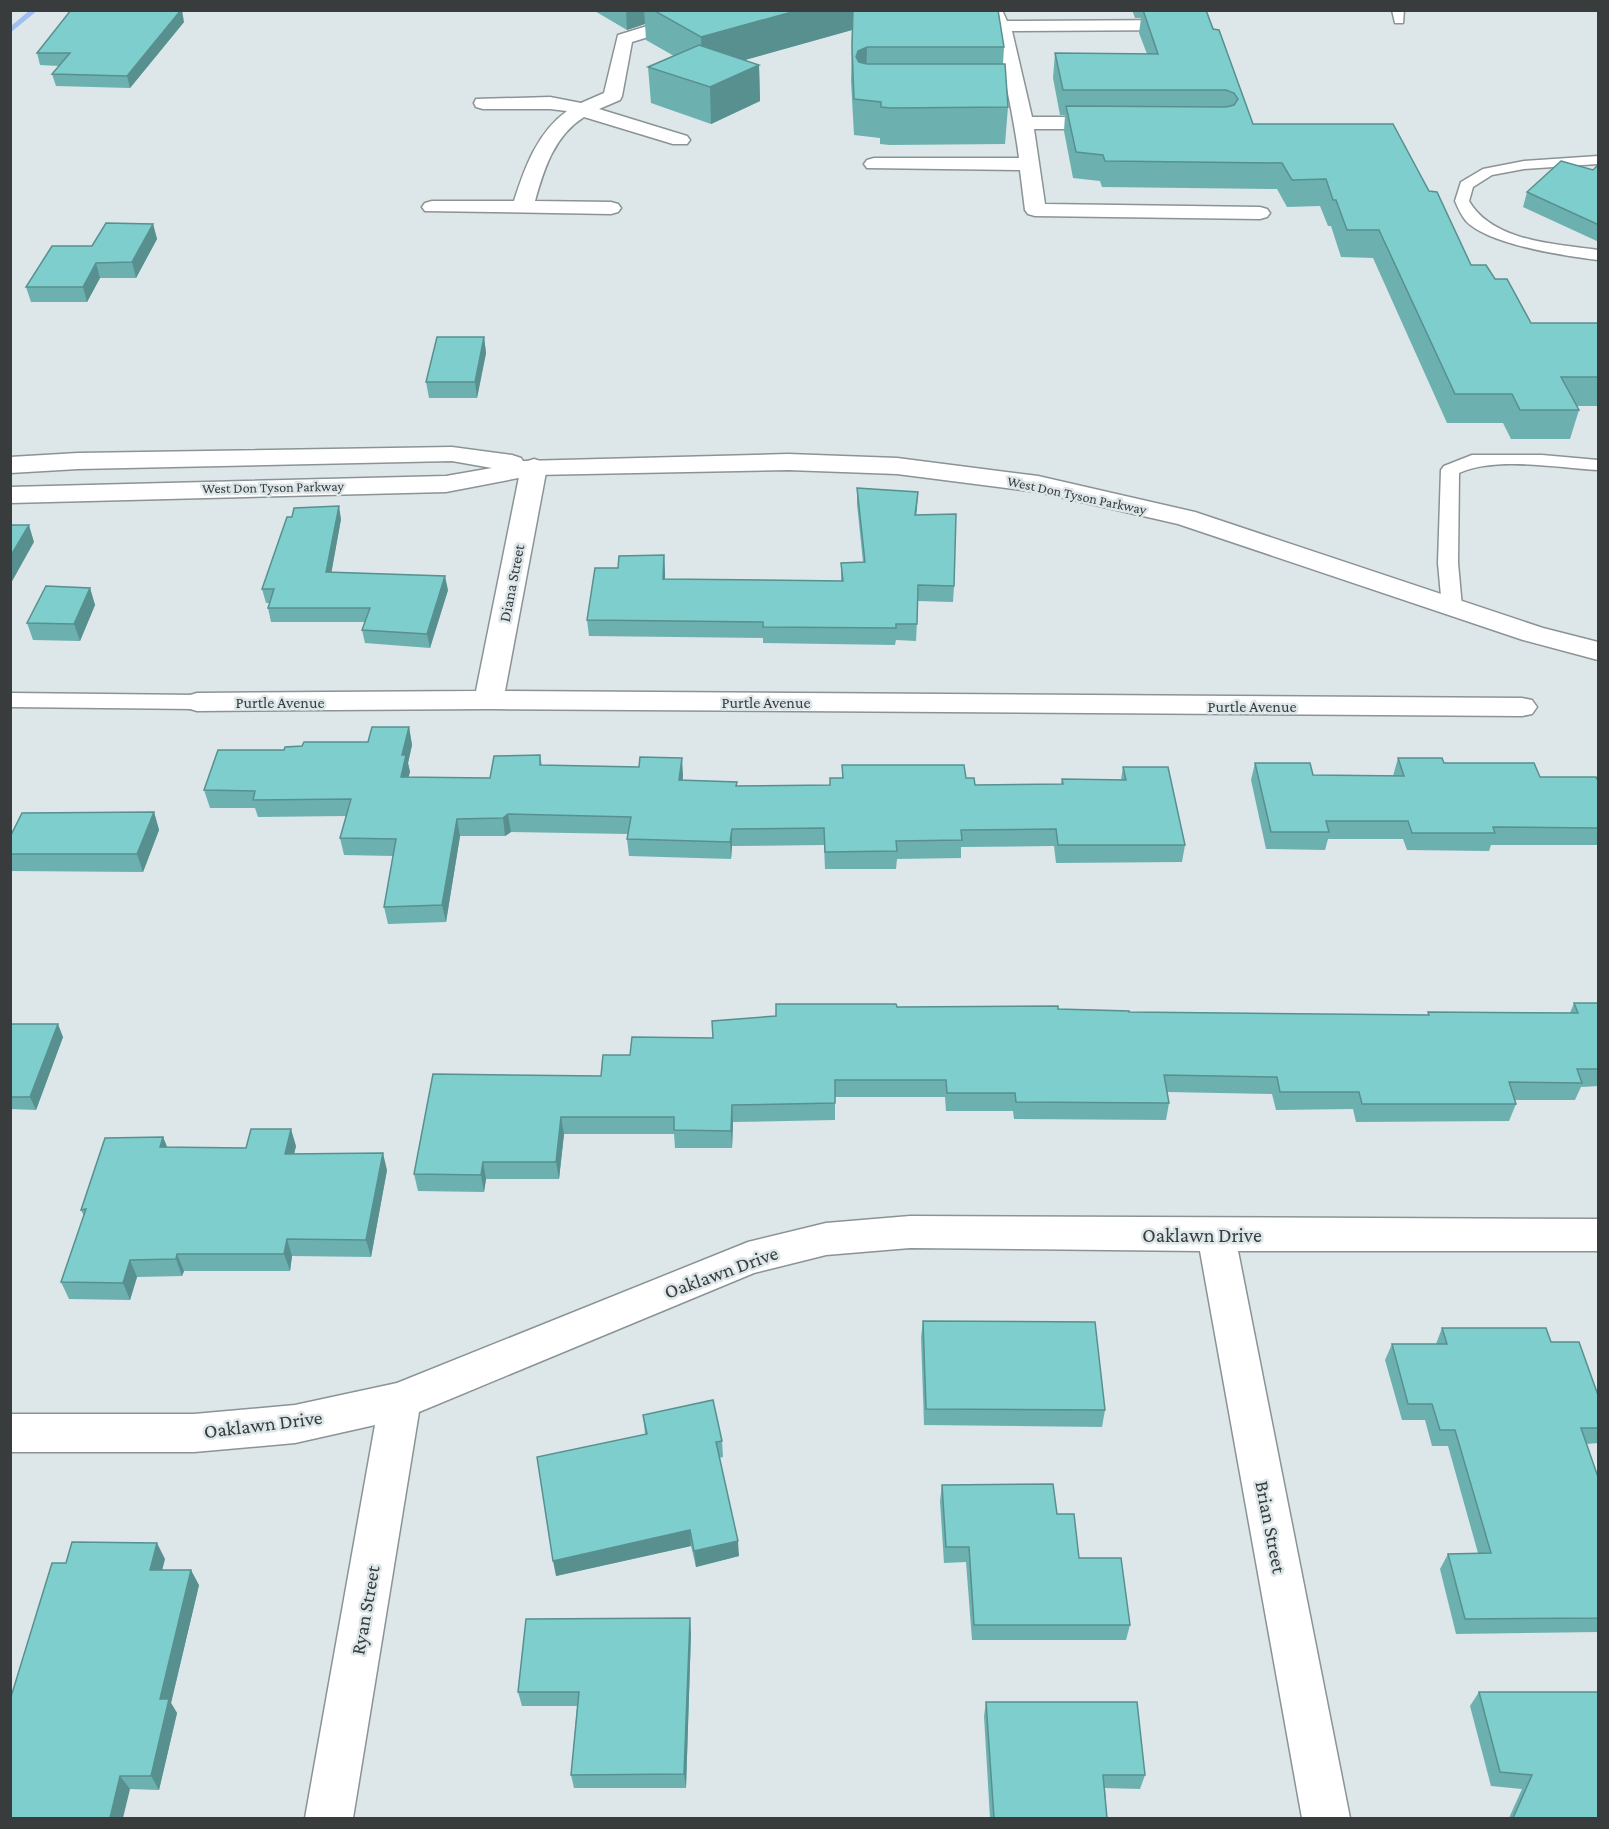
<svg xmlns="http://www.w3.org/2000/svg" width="1609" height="1829" font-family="'Crimson Pro',serif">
  <rect width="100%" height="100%" fill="#dde6e8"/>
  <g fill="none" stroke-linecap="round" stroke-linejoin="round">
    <path fill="#9ebff0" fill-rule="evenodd" d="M30 10H38L10 33V27Z"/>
    <defs>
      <path id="lane" d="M1392 10H1404L1403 23H1395Z
        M1598 156V164L1524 169 1492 175 1473 187 1469 201C1493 242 1556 244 1598 250V260C1566 256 1489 245 1466 221 1461 215 1458 208 1455 201L1461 182 1483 169 1524 161Z
        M1472 455H1542L1598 460V470C1558 468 1496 456 1459 473L1458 563 1462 607 1459 611H1445L1442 607 1438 563 1441 470 1444 466Z
        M10 693 197 695 205 697 208 702 205 707 197 709 10 707Z"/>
      <path id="street" d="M683 10H701L697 22 632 42 622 96 620 100 599 109 687 136 690 140 687 144H673L584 117C554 136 544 169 535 201L611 202 618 204 621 208 618 212 611 214 425 211 422 207 425 203 432 201H514C525 167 537 133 567 111L550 109H483L476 107 474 103 476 99 550 97 581 103 604 93 618 35 683 15Z
        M985 10H1002L1007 21 1184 20 1190 21 1193 25 1190 29 1184 30 1012 31 1032 117H1109L1116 119 1119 123 1116 127 1109 129H1034L1045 204 1260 207 1267 209 1270 213 1267 217 1260 219 1035 216 1028 214 1025 210 1020 170 867 168 864 164 867 160 874 158H1019C1014 117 1004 77 997 36L995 31 975 30 972 26 975 22 990 21Z
        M534 459 543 462 547 467 505 691 1522 698 1532 700 1537 707 1532 714 1522 716 489 709 197 711 187 708 182 702 187 696 197 693 476 691 521 467 525 462Z
        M910 1216 1598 1219V1251H1238L1350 1818H1302L1200 1251 910 1248 826 1255 754 1273 419 1412 353 1818H305L375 1425 295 1443 194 1452H10V1414H194L295 1405 397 1383 748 1242 826 1223Z"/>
      <path id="secondary" d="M452 447 512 455 521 458 523 461 788 454 897 458 1038 476 1195 512 1543 628 1598 642V660L1523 640 1178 524 1038 492 897 474 788 470 534 475 446 492 10 503V487L446 476 492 468 452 461 78 469 10 473V457L78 453Z"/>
    </defs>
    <use href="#lane" stroke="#8b9395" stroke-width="3"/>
    <use href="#street" stroke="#8b9395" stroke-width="3"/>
    <use href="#secondary" stroke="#8b9395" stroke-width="3"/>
    <use href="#lane" fill="#fff" fill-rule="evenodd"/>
    <use href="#street" fill="#fff" fill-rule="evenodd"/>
    <use href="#secondary" fill="#fff" fill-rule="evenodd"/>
  </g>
  <path fill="#6cb1b0" d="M593 10H998L1004 47 1003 64 1008 107 1005 144 890 145 880 144V138L854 135 851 81 852 30 744 60 759 65 760 101 711 124 651 103 648 67 674 56 646 40 645 24 627 30Z
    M1132 10H1206L1253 124 1429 191 1471 265 1495 279 1531 323H1599V406H1577L1579 410 1570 439H1511L1503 423H1447L1373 258 1341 257 1331 226H1328L1320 206 1287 207 1277 189 1102 187 1100 181 1073 178 1064 131 1065 115H1060L1053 78 1055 53 1147 54 1139 33 1141 18H1135Z
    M184 22 130 88 56 86 52 74 59 66 40 65 37 53Z
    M1599 164V242L1523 207 1527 192 1593 170Z
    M153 224 157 239 136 278H100L87 302H31L26 287 92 246Z
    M484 337 486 353 477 398H429L426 382Z
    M857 488 918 492 916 515 954 586 953 602 918 601 916 641 896 640 895 645 763 643V638L589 636 587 620 618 568 664 555 665 579 841 581V563L863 562 857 504Z
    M341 519 331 573 448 590 430 648 365 643 362 630 365 622H271L268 608 270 603H266L262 589Z
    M90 588 95 605 80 641 33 640 27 623Z
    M409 727 412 745 408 763 410 772 408 777 490 778 540 755 542 766 683 775V780L737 782V786L830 785 842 778V765L966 778 975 785 1061 784 1062 779 1121 780 1123 767 1185 845 1182 862 1056 863 1054 846 961 847V858L897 859 896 869H825L824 845 732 846 731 859 629 856 627 839 628 834 511 832 505 836H460L446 922 388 924 384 907 393 856 344 855 340 838 346 816 258 817 255 808H210L204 790 284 750 302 746 368 742Z
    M1398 758 1444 763 1540 777 1599 779V845H1491L1489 851 1407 850 1403 839H1328L1325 850 1266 849 1251 780 1255 763 1313 775 1393 776Z
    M154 812 159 830 143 872 10 871V837Z
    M1574 1003H1599V1086L1581 1087 1575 1100H1514L1516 1104 1509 1121 1356 1122 1353 1109 1276 1110 1272 1094 1167 1092 1169 1103 1166 1120 1014 1119 1013 1111H946L945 1097H835V1120L733 1122 732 1148H675L674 1134H564L559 1179H486L484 1192 418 1191 414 1174 601 1076 630 1055 713 1038 897 1007 1058 1009 1129 1012 1428 1015V1012L1570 1013Z
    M10 1024 63 1037 36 1110 10 1109Z
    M163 1137 167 1147 246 1148 296 1146 294 1154 387 1170 371 1257 292 1256 290 1271H184L182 1276 137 1277 130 1300 69 1299 61 1282 84 1216 81 1210Z
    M923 1321 1105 1410 1102 1427 924 1425 921 1337Z
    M1442 1328 1551 1342 1599 1398V1443L1586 1444 1599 1480V1632L1456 1634 1440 1569 1448 1554 1478 1553 1448 1446H1432L1425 1420H1402L1385 1360 1392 1344H1436Z
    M643 1415 722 1441 723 1457 719 1458 739 1556 696 1567 691 1546 556 1576 645 1434Z
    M942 1485 1057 1514 1079 1558 1130 1625 1126 1640H972L966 1562 944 1563 940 1501Z
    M165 1559 162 1570 199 1585 171 1703 177 1713 159 1790 130 1789 10 1818Z
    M691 1633 686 1788H574L571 1775 577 1706H522L518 1692Z
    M1479 1692 1599 1818H1509L1522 1789 1491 1786 1470 1706Z
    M986 1702 1145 1775 1140 1789 1105 1788 1107 1818H990L984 1716Z"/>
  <path fill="#589090" d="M181 10H182L184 22 130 88 127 76Z
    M626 10H644L645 24 627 30Z
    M799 10H862L852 30 702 72 701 37Z
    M867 47 866 83 856 57 858 51Z
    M759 65 760 101 711 124 710 87Z
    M153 224 157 239 136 278 132 262Z
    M96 263 100 278 87 302 83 287Z
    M484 337 486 353 477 398 475 382Z
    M918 492 917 508 914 531 915 515Z
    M339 506 341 519 329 586 326 572Z
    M29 525 34 542 10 585V557Z
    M664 555 665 572V595L663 579Z
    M445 576 448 590 430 648 427 634Z
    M90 588 95 605 80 641 74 624Z
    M409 727 412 745 408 763 410 772 404 794 401 777 402 755Z
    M682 758 683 775 680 797 679 780Z
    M154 812 159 830 143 872 137 854Z
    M508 814 511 832 505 836 503 818Z
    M457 819 460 836 446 922 442 905Z
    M732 829V846L731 859 730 842Z
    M58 1024 63 1037 36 1110 30 1097Z
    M732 1105 733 1122 732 1148 731 1131Z
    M561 1117 564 1134 559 1179 556 1162Z
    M291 1129 296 1146 290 1171 285 1154Z
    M163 1137 170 1154 160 1147Z
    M383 1153 387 1170 371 1257 366 1240Z
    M483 1162 486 1179 484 1192 481 1175Z
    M287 1239 292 1256 290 1271 284 1254Z
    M177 1254 184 1271 182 1276 176 1259Z
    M130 1260 137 1277 130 1300 123 1283Z
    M690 1530 691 1546 556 1576 553 1561Z
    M738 1541 739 1556 696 1567 694 1551Z
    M157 1543 165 1559 158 1585 150 1570Z
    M191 1570 199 1585 171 1703 177 1713 159 1790 151 1776 160 1699Z
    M690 1618 691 1633 686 1788 684 1774Z
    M120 1776 130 1789 123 1818H110Z"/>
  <path fill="#7ececd" stroke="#589090" stroke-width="1.5" d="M71 10H181L127 76 52 74 70 53H37Z
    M653 10H799L701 37Z
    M853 10H998L1004 47H867L858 51 856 57 859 62 867 64H1005L1008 107 891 108 881 107V102L854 99 852 46Z
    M1143 10H1206L1213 29 1219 30 1253 124H1393L1429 191 1437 192 1471 265H1486L1495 279H1507L1531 323H1599V377H1561L1579 410H1520L1512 394H1455L1379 230H1347L1336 200H1333L1326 179 1292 180 1282 163 1105 161 1103 155 1076 152 1066 106 1226 107 1234 105 1238 99 1234 93 1226 90H1063L1055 53 1158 54Z
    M699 45 759 65 710 87 648 67Z
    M1561 161 1593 170 1599 164V225L1527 192Z
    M106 223 153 224 132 262 96 263 83 287H26L52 246H92Z
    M437 337H484L475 382H426Z
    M857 488 918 492 915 515 956 514 954 586 918 585 917 624H896V628L763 627V622L587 620 595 568H618L619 556 664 555 663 579 843 581 841 563 865 562Z
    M339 506 326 572 445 576 427 634 362 630 370 608H268L274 589H262L287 517H292L294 508Z
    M10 525H29L10 557Z
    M46 586 90 588 74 624 27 623Z
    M372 727H409L402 755H406L401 777 490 778 494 756 540 755V765L639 767 640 757 682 758 679 780 737 782 736 786 830 785V778H843L842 765H964L966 778H974L975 785 1063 784 1062 779 1126 780 1123 767H1168L1185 845H1058L1056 829 961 830 962 840 896 841 897 851 825 852 824 828 732 829 730 842 627 839 631 817 508 814 503 818 457 819 442 905 384 907 396 839 340 838 351 799 253 800 255 791 204 790 218 750H284L285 747 302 746 304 742H368Z
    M1398 758H1442L1444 763H1534L1540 777H1596L1597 779H1599V828L1493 827 1495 833H1412L1408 821H1326L1329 832H1271L1255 763H1310L1313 775 1404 776Z
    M154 812 137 854H10V837L22 813Z
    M1574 1003H1599V1069H1577L1582 1083 1509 1082 1516 1104H1362L1359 1092H1280L1277 1077 1164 1075 1169 1103 1016 1102 1015 1093H947L946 1080H835V1103L732 1105 731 1131 674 1130V1117H561L556 1162H483L481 1175 414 1174 433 1074 601 1076 603 1055H630L632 1037 713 1038 712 1021 776 1016V1004H896L897 1007 1058 1006V1009L1129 1011V1012L1429 1015 1428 1012 1578 1013Z
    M10 1024H58L30 1097H10Z
    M251 1129H291L285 1154 383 1153 366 1240 287 1239 284 1254H177L176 1259 130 1260 123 1283 61 1282 86 1209 81 1210 105 1138 163 1137 160 1147 246 1148Z
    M923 1321 1095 1322 1105 1410 926 1409Z
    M1442 1328H1546L1551 1342H1579L1599 1398V1428H1581L1599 1480V1618L1465 1619 1448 1554 1491 1553 1455 1430H1440L1432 1404H1408L1392 1344H1447Z
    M713 1400 722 1441 716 1442 738 1541 694 1551 690 1530 553 1561 537 1457 647 1434 643 1415Z
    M1053 1484 1057 1514H1074L1079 1558H1121L1130 1625H974L969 1547H946L942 1485Z
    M72 1542 157 1543 150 1570H191L160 1699H169L151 1776H120L110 1818H10V1700L52 1563H66Z
    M690 1618 684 1774 571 1775 579 1692H518L526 1619Z
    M1479 1692H1599V1818H1513L1532 1775 1500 1772Z
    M986 1702H1137L1145 1775H1103L1107 1818H994Z"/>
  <g text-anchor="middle" stroke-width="5" stroke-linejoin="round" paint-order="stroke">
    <g font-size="14" fill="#383c3d" stroke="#dde6e8">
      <text transform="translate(273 487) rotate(-1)" y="5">West Don Tyson Parkway</text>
      <text transform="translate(1077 495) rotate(12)" y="5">West Don Tyson Parkway</text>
    </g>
    <g font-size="16" fill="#383c3d" stroke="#dde6e8">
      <text transform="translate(511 583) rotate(-79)" y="6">Diana Street</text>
      <text x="280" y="708">Purtle Avenue</text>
      <text x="766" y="708">Purtle Avenue</text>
      <text x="1252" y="712">Purtle Avenue</text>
    </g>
    <g font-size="20" fill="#383c3d" stroke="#dde6e8">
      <text x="1202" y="1242">Oaklawn Drive</text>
      <text transform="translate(721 1272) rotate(-20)" y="7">Oaklawn Drive</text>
      <text transform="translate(263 1424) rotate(-7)" y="7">Oaklawn Drive</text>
      <text transform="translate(1271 1527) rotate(79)" y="7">Brian Street</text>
      <text transform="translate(365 1610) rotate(-80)" y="7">Ryan Street</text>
    </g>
  </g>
  <rect width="1609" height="1829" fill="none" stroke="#383c3d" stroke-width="24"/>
</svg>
